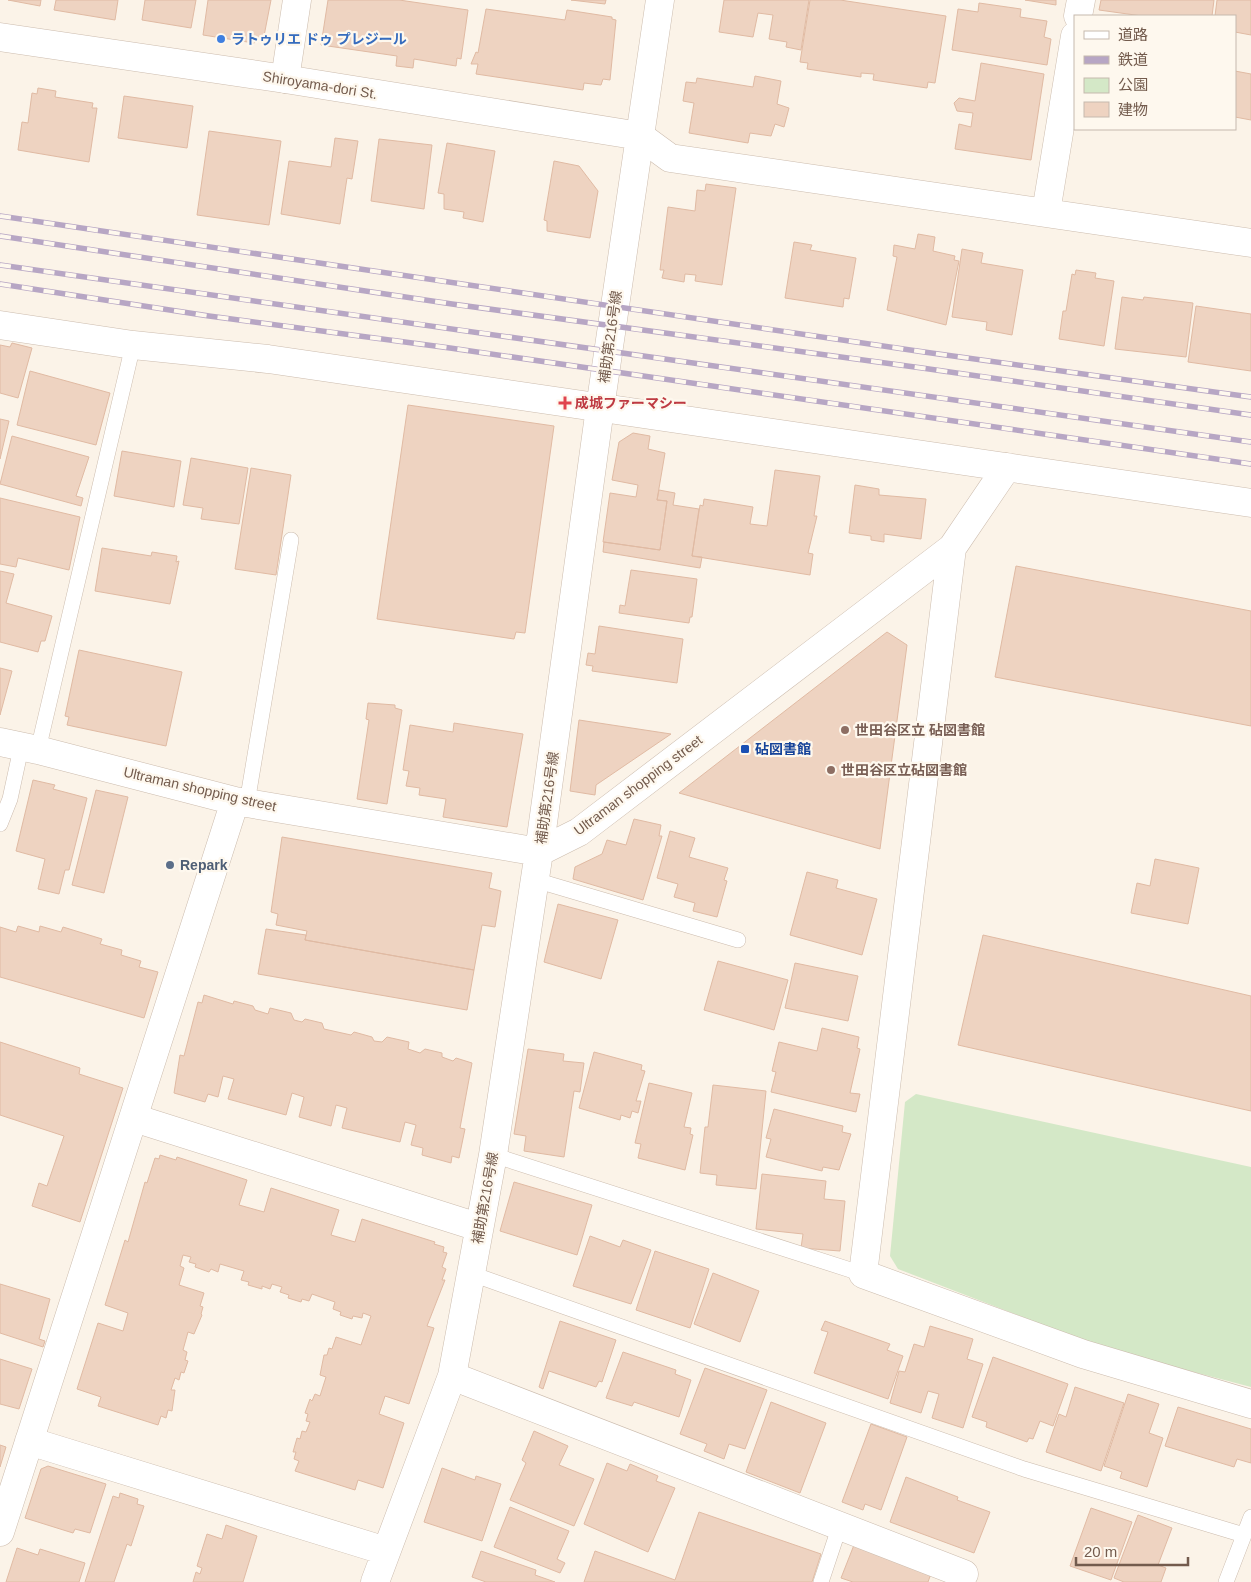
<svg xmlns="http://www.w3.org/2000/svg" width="1251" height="1582" font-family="Arial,'Noto Sans JP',sans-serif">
  <rect width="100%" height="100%" fill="#fbf3e8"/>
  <path fill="#d4e8c7" d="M916 1094 1251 1167V1387L1106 1349 898 1269 890 1256 905 1102Z"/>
  <path fill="#eed3c1" stroke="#e0baa3" d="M8 0H41L40 6Z
    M56 0H118L115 20 54 10Z
    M145 0H196L191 28 142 20Z
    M208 0H271L264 36 254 43 203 35Z
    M328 0H399L468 10 461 59 457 58 456 66 414 59 413 68 396 66 397 56 321 45Z
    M571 0H606L605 4Z
    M724 0H809L801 50 786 47 787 42 769 39 773 15 758 13 753 37 719 32Z
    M810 0H840L946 16 935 83 928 82 927 88 873 80 874 74 861 73V77L807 69 808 63 800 62Z
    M1025 0H1056V5Z
    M1101 0H1214L1212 16H1142L1099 10Z
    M1217 0H1251V35L1235 32V16H1215Z
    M979 3 1021 9 1020 17 1047 21 1044 37 1051 39 1047 65 952 50 958 9 978 12Z
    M486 9 565 20 567 10 612 17V19L616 20 610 80 603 79 601 85 584 83 583 90 476 74 478 64H471L476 52 478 53Z
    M981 63 1044 74 1031 160 955 149 959 124 971 127 973 113 957 111 954 103 959 98 975 101Z
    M1235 71 1251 74V120L1235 117Z
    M755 76 781 81 777 104 789 108 784 127 775 124 771 136 750 133 748 143 689 133 694 103 683 101 686 82 696 83 697 78 753 87Z
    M38 88 56 91 55 97 93 103 92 108H97L89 162 18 150 22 122 28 123 32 93 37 94Z
    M124 96 193 106 187 148 118 138Z
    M209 131 281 141 269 225 197 215Z
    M335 138 358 141 352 179 347 178 340 224 281 214 289 161 331 167Z
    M379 139 432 145 424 209 371 201Z
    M447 143 495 151 483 222 463 218 464 212 444 209V194L438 193Z
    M554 161 579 166 598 191 590 238 547 231V221L544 220Z
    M706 184 736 188 722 285 695 281 696 275 685 274 684 282 662 278 664 270H660L668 207 695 211 697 190 705 191Z
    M918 234 935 237 933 251 955 256 954 260 959 261 946 325 887 310 897 257 893 256 894 245 915 249Z
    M794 242 812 245 810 250 856 258 849 299 844 298 843 307 785 298Z
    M962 249 983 253 981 263 1023 270 1012 335 986 330 987 322 952 317Z
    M1076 270 1096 273 1095 278 1114 281 1104 346 1059 339 1063 311H1066L1072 274 1075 275Z
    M1122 297 1143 300 1144 297 1193 303 1186 357 1115 349Z
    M1196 306 1251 314V371L1188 362Z
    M12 343 32 348 18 398 0 393V345L10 347Z
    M30 371 110 393 96 445 17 425Z
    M408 405 554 426 525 633 516 632 514 639 377 619Z
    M0 419 9 421 0 459Z
    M633 433 650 436 648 449 665 453 657 500 667 501 660 550 603 542 610 493 636 497 638 485 612 480 619 442Z
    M12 436 89 457 76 496 83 498 81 506 0 484Z
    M122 451 181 461 174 507 114 496Z
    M191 458 248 468 239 524 201 519 203 508 183 505Z
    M251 468 291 475 276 575 235 569Z
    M775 470 820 476 814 516H817L808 553 813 554 810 575 692 556 700 505 703 506 704 499 753 507 750 524 767 526Z
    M855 485 879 489V495L926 499 921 539 884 534V542L871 540V536L849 533Z
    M659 490 675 493 673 505 699 509 692 556 702 557 700 568 603 552 604 542 660 550 667 501 657 500Z
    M0 498 80 517 69 570 18 558 16 567 0 564Z
    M102 548 151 556 152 552 177 556 176 562 179 561 170 604 95 591Z
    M1016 566 1251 611V726L995 677Z
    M631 570 697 579 692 617H690L689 623 619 613 620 605 625 606Z
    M0 571 14 574 6 603 52 616 45 641H41L38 652 0 642Z
    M599 626 683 639 677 683 592 671 593 666 586 665 588 653 595 654Z
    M887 632 907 645 880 849 679 793Z
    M79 650 182 672 166 746 67 725 69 717 65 716Z
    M0 668 12 671 0 715Z
    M368 703 395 705V708L402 710 387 804 357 799 369 720 366 719Z
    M579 720 671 734 596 785 595 795 570 791Z
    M454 723 523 734 507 827 443 817 446 799 419 795 420 788 406 786 409 771 403 770 410 725 453 732Z
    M33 780 55 785 53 789 87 798 69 870H65L59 894 38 889 45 859 16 851Z
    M96 790 128 797 104 893 72 885Z
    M634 819 661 825 659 836H662L643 900 573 879 575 867 602 854 607 840 626 845Z
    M670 831 695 838 689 857 728 868 724 880 727 881 717 917 693 911 695 903 674 897 678 884 657 878Z
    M282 837 492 873 489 888 501 891 495 927 482 925 474 970 305 940 307 931 276 925 278 914 271 912Z
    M1155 859 1199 868 1188 924 1131 913 1137 883 1150 886Z
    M807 872 838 880 836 888 877 899 862 955 790 935Z
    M558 904 618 920 601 979 544 962Z
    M18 926 39 932 40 926 61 932 63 927 102 939 100 944 122 950 121 955 141 961 139 967 158 972 144 1018 0 977V927L16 932Z
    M266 929 306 935 305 940 474 970 467 1010 258 974Z
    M983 935 1251 996V1111L958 1045Z
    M718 961 788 980 774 1030 704 1010Z
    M795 963 858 976 848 1021 785 1008Z
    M204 995 233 1004 234 1001 253 1006 255 1010 268 1014 270 1008 291 1013 294 1020 302 1022 305 1019 322 1023 324 1029 351 1035 354 1032 372 1037 374 1041 382 1042 387 1037 409 1042 408 1049 420 1053 425 1049 442 1053V1057L453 1061 456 1058 472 1063 460 1128 465 1129 459 1158 452 1156 451 1163 422 1155 423 1148 411 1145 416 1125 405 1122 400 1142 342 1128 347 1108 336 1105 331 1126 299 1117 304 1097 292 1093 286 1115 228 1099 234 1079 223 1076 218 1097 208 1094 205 1102 174 1093 180 1055 184 1056 198 1002 202 1003Z
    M822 1028 859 1037 857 1048 860 1049 850 1093 860 1094 856 1112 771 1092 776 1072 772 1071 779 1042 817 1051Z
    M0 1042 80 1068 79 1074 123 1088 80 1222 32 1206 39 1183 47 1186 64 1136 0 1115Z
    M528 1049 564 1054 563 1061 584 1063 580 1092 574 1091 564 1157 524 1151 526 1136 514 1134Z
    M594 1052 642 1065 641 1070 645 1071 636 1101H641L638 1113 632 1111 630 1118 621 1115 620 1120 579 1108Z
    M649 1083 692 1093 684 1127 691 1128 690 1134 693 1135 685 1170 638 1158 641 1144 635 1143Z
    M713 1085 766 1091 756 1189 716 1185 717 1175 700 1173 705 1127H708Z
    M774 1109 843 1126 842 1132 851 1134 839 1170 823 1167 822 1171 766 1157 771 1139 766 1138Z
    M160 1155 176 1160 177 1157 247 1180 239 1205 264 1212 271 1188 339 1210 331 1235 355 1242 362 1219 435 1242 434 1244 444 1247 443 1252 447 1253 442 1267 446 1269 442 1280H445L427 1326 434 1328 409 1404 385 1396 379 1414 404 1423 383 1488 358 1480 355 1490 295 1471 299 1461 294 1459 296 1452H293L297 1438 300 1439 302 1431 306 1432 310 1422 306 1421 308 1414 305 1413 310 1399 312 1401 315 1394 320 1396 326 1377 320 1375 324 1355H327L329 1348 332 1349 336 1337 361 1345 371 1316 363 1313 362 1318 353 1316 352 1319 340 1315 341 1312 333 1309 335 1302 312 1294 309 1301 302 1299 301 1302 288 1298 289 1295 280 1292 282 1287 272 1284 270 1289 262 1286V1289L248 1285 249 1282 241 1280 244 1271 220 1264 218 1272 211 1269 209 1272 195 1267 196 1264 189 1262 191 1257 183 1255 180 1266 184 1268 179 1285 204 1293 200 1306 203 1307 201 1314 202 1315 194 1334 188 1332 183 1350 187 1352 185 1360 188 1361 184 1373 181 1372 179 1380 175 1378 171 1390H175L172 1411 168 1410 166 1418 161 1416 158 1425 98 1406 101 1397 77 1389 98 1323 123 1331 128 1313 105 1305 125 1240 128 1242 145 1182 147 1183 155 1158 159 1159Z
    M762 1174 826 1181 824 1199 845 1201 840 1251 801 1248 803 1234 756 1229Z
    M514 1182 592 1205 577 1255 500 1231Z
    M590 1236 620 1247 623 1240 651 1250 631 1304 573 1286Z
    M655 1251 709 1269 690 1328 636 1310Z
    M713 1273 759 1291 740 1342 694 1324Z
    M0 1284 50 1299 39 1339 45 1341 43 1347 0 1333Z
    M560 1321 616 1340 602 1382 599 1381 596 1387 549 1371 543 1389 539 1387Z
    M825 1321 890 1344 887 1350 903 1356 888 1399 814 1373 828 1332 821 1330Z
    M930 1326 973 1339 967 1359 983 1364 963 1428 932 1418 939 1394 928 1391 921 1413 890 1403 899 1371 905 1372 914 1344 924 1347Z
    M623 1352 676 1370 675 1374 691 1380 679 1417 634 1402 632 1406 606 1398Z
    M993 1357 1068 1384 1053 1426 1040 1421 1033 1439 1029 1438 1027 1442 986 1427 987 1422 972 1417Z
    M0 1359 32 1369 19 1409 0 1404Z
    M705 1368 767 1390 745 1449 729 1444 724 1459 704 1451 707 1444 680 1434Z
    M1075 1387 1124 1403 1101 1471 1046 1452 1059 1414 1066 1417Z
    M1128 1394 1159 1404 1149 1433 1163 1438 1147 1487 1120 1478 1122 1472 1104 1466Z
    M771 1402 826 1423 800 1493 746 1472Z
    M1178 1407 1251 1429V1463L1237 1459 1234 1467 1165 1446Z
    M871 1424 907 1437 881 1510 865 1504 863 1510 842 1502Z
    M534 1431 568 1446 559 1465 594 1479 574 1526 510 1500 526 1463 522 1460Z
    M0 1445 6 1447 0 1467Z
    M607 1463 627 1471 630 1464 658 1476 656 1481 675 1488 648 1552 584 1524Z
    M48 1466 106 1484 90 1533 75 1529 73 1533 25 1518 41 1469Z
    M442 1468 475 1480 476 1476 501 1484 482 1541 424 1522Z
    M906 1477 958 1497 957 1500 990 1512 974 1553 890 1522Z
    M120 1493 138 1499 137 1504 144 1506 131 1546 127 1544 114 1582H85L113 1496 119 1498Z
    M510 1507 569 1531 557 1559 565 1563 560 1573 494 1547Z
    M1091 1508 1132 1522 1111 1580 1070 1566Z
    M699 1512 821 1554 812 1582H584L595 1551 675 1580Z
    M1138 1515 1172 1528 1158 1565 1166 1568 1161 1582H1124L1114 1578Z
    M226 1525 257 1536 243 1582H193L196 1572 200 1574 202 1568 197 1566 207 1534 222 1539Z
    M854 1545 933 1568 928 1582H853L841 1578Z
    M17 1548 38 1555 40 1549 85 1563 79 1582H6Z
    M481 1551 536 1570 535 1575 555 1582H486L472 1577Z"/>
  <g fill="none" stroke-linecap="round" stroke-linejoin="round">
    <defs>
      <path id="service" d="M38 750 133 345
        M247 803 291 540
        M0 824 10 799 21 748
        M535 880 738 940
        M493 1155 863 1274
        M472 1274 1024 1469 1244 1535
        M821 1582 839 1528
        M1226 1582 1251 1517"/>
      <path id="minor" d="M1078 16 1081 0
        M285 79 297 0
        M640 136 670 158 1251 243
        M1046 212 1075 36
        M0 325 133 345 268 359 1251 503
        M952 548 863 1274 1083 1354 1251 1404
        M0 742 38 750 235 801 539 852 579 832 952 548 1007 467
        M134 1118 478 1227
        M452 1376 964 1574
        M29 1441 386 1551
        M0 1532 235 801
        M375 1582 452 1376 493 1155 539 852 600 408"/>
      <path id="tertiary" d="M0 37 285 79 640 136
        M600 408 660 0"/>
    </defs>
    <use href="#service" stroke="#ccbcae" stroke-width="16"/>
    <use href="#minor" stroke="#ccbcae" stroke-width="29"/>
    <use href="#tertiary" stroke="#ccbcae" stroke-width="29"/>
    <use href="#service" stroke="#fff" stroke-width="15"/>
    <use href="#minor" stroke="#fff" stroke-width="28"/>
    <use href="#tertiary" stroke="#fff" stroke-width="28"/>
    <defs>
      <path id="rail" d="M0 216 924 352 1251 397
        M0 236 452 304 922 368 1251 415
        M0 265 1251 442
        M0 284 209 316 450 348 1251 464"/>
    </defs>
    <use href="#rail" stroke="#b7a6c4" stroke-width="5.5"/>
    <use href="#rail" stroke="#fef8ee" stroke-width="4" stroke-dasharray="11" stroke-linecap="butt"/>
  </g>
  <circle fill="#3f7fe0" stroke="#fef8ee" stroke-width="2" cx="221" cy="39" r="5"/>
  <path fill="#e0444e" stroke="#fef8ee" stroke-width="2" d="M562.5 395.5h5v5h5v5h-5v5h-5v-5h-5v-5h5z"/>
  <g fill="#8d6e63" stroke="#fef8ee" stroke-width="2">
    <circle cx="845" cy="730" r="5"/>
    <circle cx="831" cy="770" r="5"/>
  </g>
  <rect fill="#1a4fb4" stroke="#fef8ee" stroke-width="2" x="740" y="744" width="10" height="10" rx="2.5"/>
  <circle fill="#5c6f8a" stroke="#fef8ee" stroke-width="2" cx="170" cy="865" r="5"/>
  <g text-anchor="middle" stroke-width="4.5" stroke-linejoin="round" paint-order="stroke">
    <g font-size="14" font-weight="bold" fill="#366cbe" stroke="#fef8ee" text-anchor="start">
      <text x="231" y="44">ラトゥリエ ドゥ プレジール</text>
    </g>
    <g font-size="14" fill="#735b4d" stroke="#fef8ee">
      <text transform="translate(320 85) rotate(9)" y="5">Shiroyama-dori St.</text>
      <text transform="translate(610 337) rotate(-82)" y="5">補助第216号線</text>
      <text transform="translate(638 785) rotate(-37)" y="5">Ultraman shopping street</text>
      <text transform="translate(200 789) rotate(13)" y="5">Ultraman shopping street</text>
      <text transform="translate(547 798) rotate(-82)" y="5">補助第216号線</text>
      <text transform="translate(485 1198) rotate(-80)" y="5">補助第216号線</text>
    </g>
    <g font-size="14" font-weight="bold" fill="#be3a42" stroke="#fef8ee" text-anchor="start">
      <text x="575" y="408">成城ファーマシー</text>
    </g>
    <g font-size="14" font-weight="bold" fill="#785e54" stroke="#fef8ee" text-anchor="start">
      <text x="855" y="735">世田谷区立 砧図書館</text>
      <text x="841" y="775">世田谷区立砧図書館</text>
    </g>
    <g font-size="14" font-weight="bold" fill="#164399" stroke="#fef8ee" text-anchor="start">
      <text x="755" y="754">砧図書館</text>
    </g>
    <g font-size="14" font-weight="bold" fill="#4e5e75" stroke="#fef8ee" text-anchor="start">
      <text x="180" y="870">Repark</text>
    </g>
  </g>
  <rect x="1074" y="15" width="162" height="115" fill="#fef8ee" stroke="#c6b9ae"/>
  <rect x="1084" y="31" width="25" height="8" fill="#ffffff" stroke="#c6b9ae"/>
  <text x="1118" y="40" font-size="15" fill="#735b4d">道路</text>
  <rect x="1084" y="56" width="25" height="8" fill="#b7a6c4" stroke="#c6b9ae"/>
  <text x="1118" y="65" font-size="15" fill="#735b4d">鉄道</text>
  <rect x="1084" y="78" width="25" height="15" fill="#d4e8c7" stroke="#c6b9ae"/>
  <text x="1118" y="90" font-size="15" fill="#735b4d">公園</text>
  <rect x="1084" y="102" width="25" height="15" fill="#eed3c1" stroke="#c6b9ae"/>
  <text x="1118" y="115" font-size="15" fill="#735b4d">建物</text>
  <path d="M1076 1557v8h112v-8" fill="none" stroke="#735b4d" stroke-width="2.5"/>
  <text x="1084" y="1557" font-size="15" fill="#735b4d" stroke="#fef8ee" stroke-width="4" paint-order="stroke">20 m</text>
</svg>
